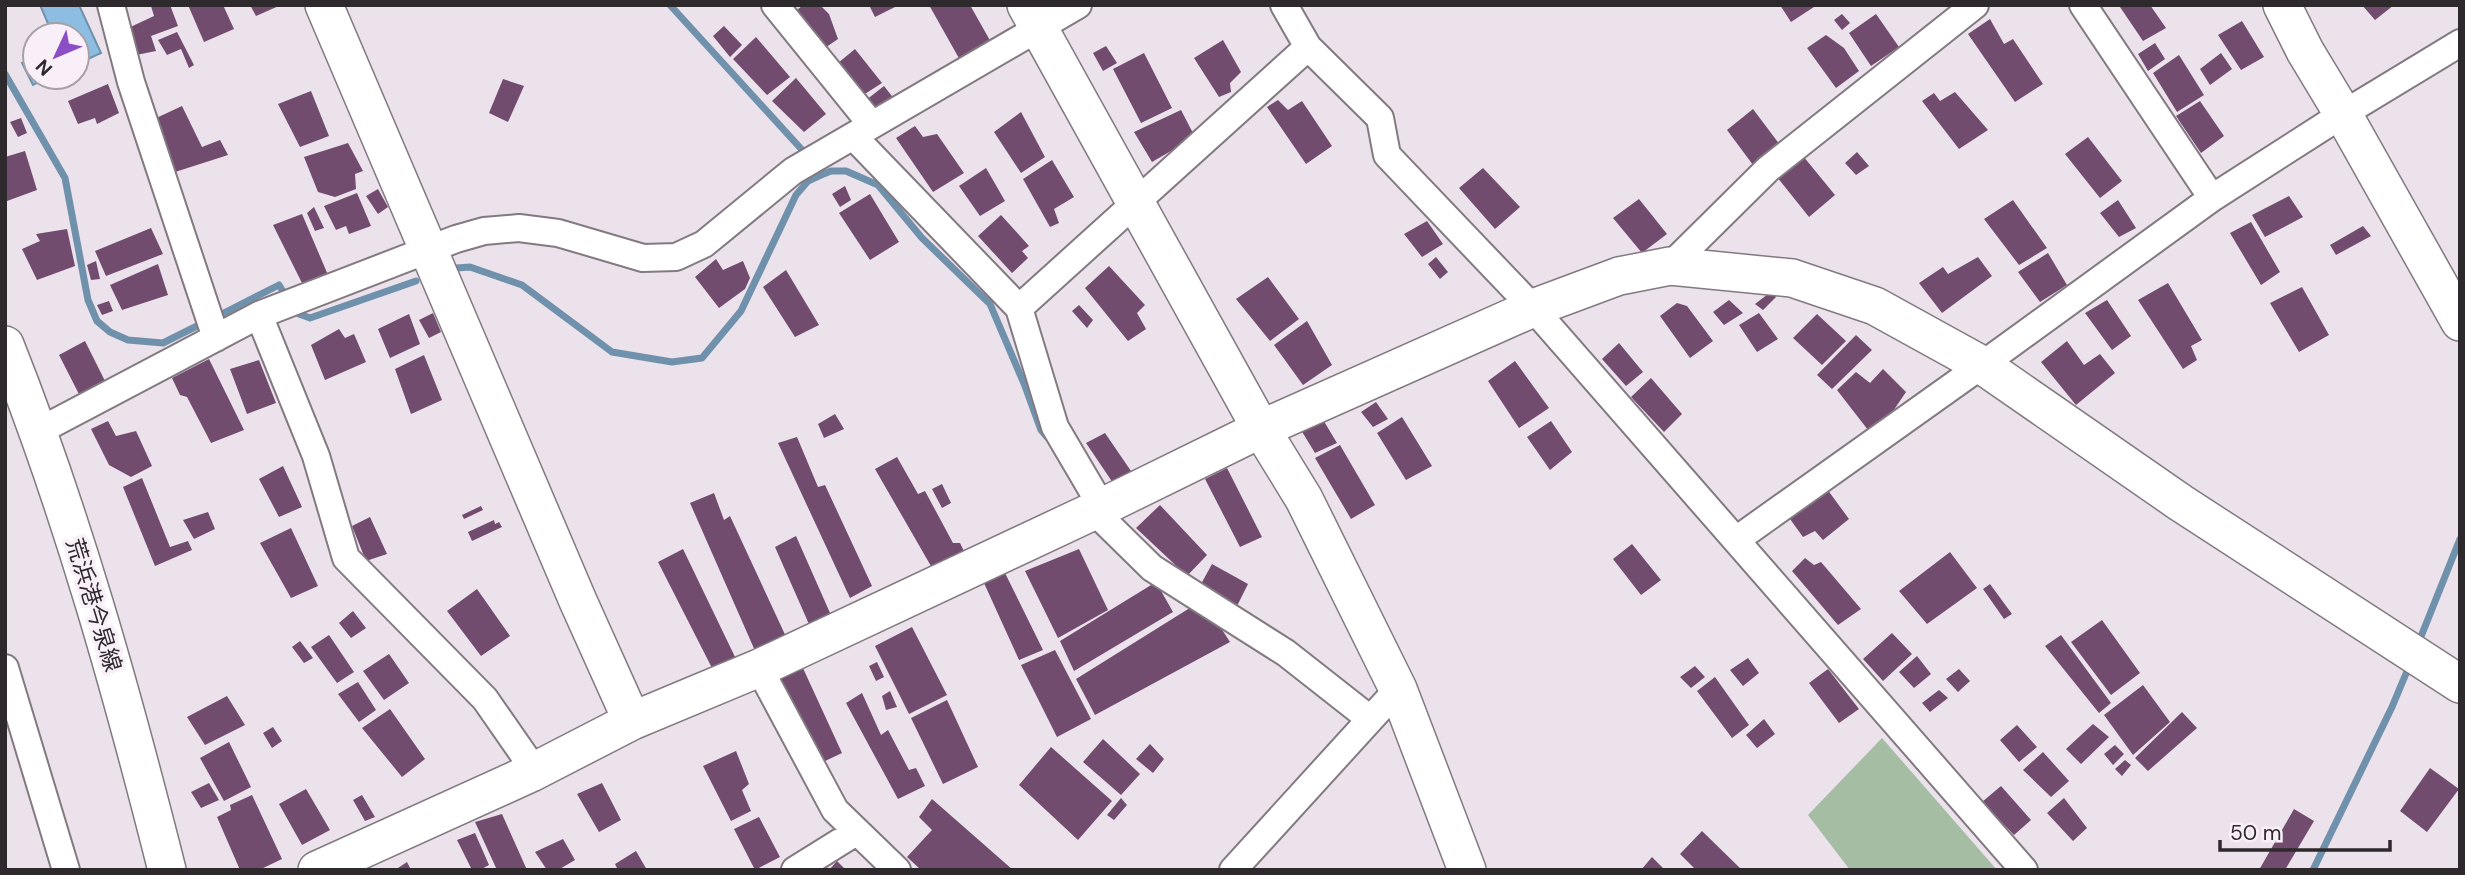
<svg xmlns="http://www.w3.org/2000/svg" width="2465" height="875" font-family="'DM Sans','Noto Sans JP',sans-serif">
  <rect width="100%" height="100%" fill="#ece2eb"/>
  <path fill="#a4bda3" d="M1882 738 1997 870H1850L1808 815Z"/>
  <path fill="#8dbee2" stroke="#7091ac" stroke-width="2" d="M40 5H79L101 53 77 64V35H53Z
    M35 57V77H49L33 85 22 63Z"/>
  <g fill="none" stroke-linecap="round" stroke-linejoin="round">
    <path stroke="#7091ac" stroke-width="7" d="M670 5 804 152
      M5 74 65 178 88 300 97 321 110 332 128 340 163 343 205 322
      M819 171 821 175 831 171H846L878 185 922 238 990 304 1025 386 1041 430 1047 437
      M457 268 470 267 522 285 612 352 672 362 702 358 741 311 796 195 808 181 821 175
      M299 314 310 318 416 281
      M216 317 279 285 284 293
      M2418 644 2460 539
      M2313 870 2392 707 2410 664"/>
  </g>
  <path fill="#724c6f" d="M153 5H170L178 26 151 36 156 51 136 55 124 30 154 16 151 6Z
    M188 5H223L234 29 204 42Z
    M250 5H281L256 16Z
    M803 5H820L829 14 838 39 819 52 790 16Z
    M869 5H899L875 17Z
    M929 5 950 7 970 5 992 44 960 60Z
    M1780 5H1817L1791 22Z
    M2122 5H2150L2166 28 2143 41 2120 7Z
    M2362 5H2394L2375 20Z
    M1842 14 1850 23 1842 30 1834 20Z
    M1876 14 1899 47 1871 66 1849 33Z
    M1990 19 2004 44 2013 39 2043 84 2015 102 1968 34Z
    M2242 21 2264 57 2241 70 2218 35Z
    M724 26 742 45 730 57 713 36Z
    M177 32 194 65 189 68 181 49 167 55 158 40Z
    M1826 35 1844 48 1859 71 1836 88 1807 48Z
    M756 37 790 77 767 95 733 59Z
    M1223 40 1241 72 1230 83 1231 92 1219 97 1194 58Z
    M2155 43 2165 59 2148 71 2138 54Z
    M1106 46 1117 63 1103 71 1093 53Z
    M855 49 882 83 857 99 832 68Z
    M1144 53 1172 108 1141 123 1113 69Z
    M2221 53 2232 69 2210 85 2200 69Z
    M2179 55 2204 95 2177 112 2153 73Z
    M796 78 826 114 804 132 772 101Z
    M503 79 524 86 508 122 489 113Z
    M108 84 119 113 97 124 95 118 78 124 68 101Z
    M884 86 895 100 869 114 861 104Z
    M311 91 329 136 300 147 278 104Z
    M1955 92 1988 130 1959 149 1922 101 1934 93 1940 101Z
    M1278 100 1288 110 1302 101 1332 146 1306 164 1267 107Z
    M2200 101 2224 136 2201 153 2176 116Z
    M182 106 202 147 220 140 228 155 172 173 152 120Z
    M1753 109 1783 149 1756 169 1727 130Z
    M1181 110 1195 137 1152 162 1134 132Z
    M1021 112 1045 157 1021 173 994 132Z
    M21 118 27 133 18 137 10 122Z
    M915 126 923 137 937 134 964 173 933 192 896 138Z
    M2088 137 2122 181 2100 198 2065 154Z
    M348 143 363 171 355 174 356 189 335 197 318 192 304 157Z
    M25 151 37 190 7 201 5 157Z
    M1857 152 1869 166 1856 175 1845 163Z
    M1803 156 1835 195 1809 217 1777 177Z
    M1052 160 1074 197 1054 209 1059 223 1050 227 1023 179Z
    M986 168 1005 201 980 216 959 186Z
    M1483 168 1520 207 1495 229 1459 188Z
    M845 186 851 200 840 207 832 194Z
    M378 189 388 207 378 214 366 196Z
    M357 193 371 226 349 234 346 226 336 230 324 206Z
    M870 194 899 242 870 260 839 213Z
    M2289 196 2303 217 2265 237 2252 215Z
    M1639 199 1667 234 1642 253 1613 218Z
    M2013 200 2047 248 2019 265 1984 219Z
    M2118 200 2136 228 2119 237 2100 213Z
    M314 207 324 228 315 231 307 213Z
    M302 214 328 275 303 285 273 225Z
    M1001 215 1029 246 1022 251 1028 258 1012 273 978 236Z
    M1427 221 1443 244 1422 257 1404 234Z
    M2251 222 2280 272 2261 285 2230 233Z
    M2363 226 2371 236 2336 255 2330 245Z
    M151 228 163 254 106 276 95 251Z
    M67 229 75 266 37 280 22 249 40 241 36 234Z
    M2048 253 2067 285 2040 302 2018 272Z
    M1436 257 1448 272 1440 279 1428 264Z
    M1978 257 1992 276 1942 313 1919 283 1943 267 1948 274Z
    M716 259 723 270 743 261 750 278 745 289 719 308 695 277Z
    M96 261 100 279 91 280 87 265Z
    M158 264 168 295 122 310 110 285Z
    M1109 266 1145 305 1137 313 1146 329 1128 341 1085 288Z
    M786 270 819 325 795 337 763 287Z
    M1268 277 1299 319 1270 341 1236 299Z
    M2168 283 2202 340 2191 346 2197 360 2183 369 2138 300Z
    M2302 287 2329 335 2299 352 2270 303Z
    M1772 291 1776 297 1763 310 1755 304Z
    M1729 300 1743 313 1724 325 1713 312Z
    M2107 300 2131 336 2112 350 2085 313Z
    M109 301 113 311 102 315 97 305Z
    M1677 303 1687 306 1713 341 1690 358 1660 316Z
    M1079 305 1093 320 1087 328 1072 311Z
    M433 313 441 332 429 338 419 320Z
    M1759 313 1778 339 1757 352 1739 325Z
    M409 314 420 344 390 358 378 329Z
    M1817 314 1846 341 1822 365 1793 338Z
    M1307 321 1332 365 1303 385 1274 345Z
    M339 329 345 338 354 334 366 362 325 380 311 345Z
    M1856 335 1872 350 1832 389 1817 375Z
    M85 341 109 389 83 402 59 355Z
    M2067 341 2084 365 2100 354 2115 373 2076 405 2041 362Z
    M1619 343 1643 372 1626 386 1602 359Z
    M424 355 442 400 411 414 395 369Z
    M209 359 244 430 211 443 187 397 180 395 172 378Z
    M259 360 276 403 247 414 230 369Z
    M1515 361 1549 408 1519 428 1488 381Z
    M1883 369 1906 392 1887 420 1868 430 1837 390 1856 372 1870 383Z
    M1651 378 1682 414 1664 432 1631 397Z
    M1376 402 1388 419 1373 427 1361 412Z
    M835 414 844 429 824 438 818 424Z
    M1402 417 1432 466 1406 480 1377 433Z
    M1322 418 1337 443 1315 453 1301 430Z
    M108 421 116 436 136 431 152 466 131 477 109 465 91 429Z
    M1551 421 1572 452 1550 470 1527 437Z
    M1105 433 1131 471 1113 483 1086 443Z
    M797 437 818 487 825 485 872 586 850 598 778 443Z
    M1340 445 1375 505 1351 519 1315 458Z
    M897 457 918 494 925 491 953 543H960L967 557 935 573 875 469Z
    M283 466 302 507 279 517 259 479Z
    M1227 468 1262 537 1240 547 1205 479Z
    M142 478 170 547 188 541 192 550 155 566 123 487Z
    M942 484 951 503 942 508 932 489Z
    M1827 489 1849 519 1823 540 1815 531 1803 537 1790 519Z
    M714 493 724 520 730 516 788 641 756 653 690 503Z
    M1160 505 1207 555 1187 576 1136 528Z
    M481 506 483 510 464 519 462 515Z
    M208 512 215 529 194 539 183 520Z
    M370 517 387 554 366 561 352 526Z
    M494 520 495 524 499 522 502 527 472 541 468 532Z
    M291 528 318 586 291 598 260 543Z
    M796 536 834 622 812 631 775 547Z
    M1632 544 1661 580 1641 595 1613 559Z
    M683 549 736 659 712 668 658 562Z
    M1079 549 1108 610 1058 638 1025 571Z
    M1950 552 1977 588 1927 624 1899 591Z
    M1805 558 1814 565 1821 562 1861 609 1838 625 1792 571Z
    M1212 564 1248 584 1237 606 1201 584Z
    M1005 573 1043 650 1019 660 984 583Z
    M1156 582 1173 612 1074 671 1060 641Z
    M1990 584 2012 614 2004 619 1983 589Z
    M477 589 510 636 481 656 447 611Z
    M1193 606 1221 628 1230 642 1095 715 1076 679Z
    M353 611 366 628 351 638 339 623Z
    M2102 620 2140 673 2111 695 2071 642Z
    M912 627 947 695 909 714 875 646Z
    M1892 633 1912 654 1883 681 1863 659Z
    M329 635 354 672 337 683 311 647Z
    M2061 635 2111 703 2099 713 2045 646Z
    M300 641 313 658 304 663 292 647Z
    M1055 650 1091 719 1057 737 1021 665Z
    M389 654 409 683 384 700 363 671Z
    M1917 656 1931 674 1914 688 1899 672Z
    M1748 658 1759 673 1743 686 1730 670Z
    M877 662 884 677 876 681 869 666Z
    M802 666 842 753 823 762 780 677Z
    M1695 666 1705 677 1691 688 1680 677Z
    M1828 669 1859 709 1839 723 1809 683Z
    M1959 669 1970 681 1958 692 1946 679Z
    M1715 677 1749 725 1732 738 1697 691Z
    M358 682 376 710 359 722 338 694Z
    M2143 685 2170 722 2133 755 2104 715Z
    M1939 690 1948 698 1930 712 1922 703Z
    M890 691 897 707 886 710 882 696Z
    M862 693 881 735 888 730 909 770 916 768 925 786 898 799 846 703Z
    M227 696 245 725 205 745 187 717Z
    M947 700 978 767 943 784 911 718Z
    M390 709 425 759 402 777 362 728Z
    M2182 712 2197 728 2148 771 2135 758Z
    M1764 719 1775 734 1757 748 1746 735Z
    M2093 724 2109 737 2081 764 2066 749Z
    M2017 725 2037 747 2019 762 2000 740Z
    M273 727 282 741 272 748 263 733Z
    M1103 739 1140 774 1121 795 1083 762Z
    M229 742 251 787 224 801 200 758Z
    M1150 744 1164 759 1153 773 1136 759Z
    M2115 745 2124 754 2113 765 2104 754Z
    M1051 747 1112 801 1078 840 1019 785Z
    M736 751 749 784 742 790 751 811 731 821 703 766Z
    M2043 752 2069 781 2051 797 2023 770Z
    M2125 760 2131 765 2122 776 2115 769Z
    M2430 768 2459 789 2427 832 2400 811Z
    M209 783 219 800 201 808 191 792Z
    M602 783 621 820 599 832 577 794Z
    M2001 786 2031 820 2014 835 1982 802Z
    M306 789 330 830 302 845 279 804Z
    M252 795 282 859 259 870H240L217 817 231 810 230 805Z
    M362 795 375 817 365 821 353 800Z
    M1121 798 1127 805 1114 820 1107 815Z
    M2064 798 2087 828 2073 841 2047 813Z
    M932 799 1013 870H921L907 857 932 830 919 817Z
    M2294 809 2314 821 2285 870H2259Z
    M502 814 527 870H497L475 822Z
    M759 817 780 857 755 870 734 829Z
    M1702 831 1742 870H1696L1680 854Z
    M475 833 489 865 480 870H472L457 840Z
    M563 839 575 860 558 870H547L535 852Z
    M636 851 647 870H618L615 864Z
    M1652 857 1665 870H1641Z
    M837 861 846 870H829Z
    M407 862 411 870H395Z"/>
  <g fill="none" stroke-linecap="round" stroke-linejoin="round">
    <defs>
      <path id="street" d="M111 5 131 82 216 338
        M775 5 872 125
        M1284 5 1308 47 1380 118 1387 155 1533 308 2024 870
        M2083 5 2212 198
        M854 137 1019 308 1055 427 1102 507
        M1670 266 1768 169 1975 5
        M1019 308 1308 47
        M259 315 316 456 346 558 485 699 535 771
        M39 431 259 315 456 239 484 231 519 228 558 233 643 258 676 257 704 244 793 171 1078 5
        M1094 511 1152 568 1286 653 1370 719
        M1736 540 1982 365 2212 198 2343 114 2460 43
        M5 668 66 870
        M759 668 835 810 897 870
        M795 870 856 832
        M1233 870 1398 689"/>
      <path id="secondary" d="M324 5 578 601 632 721
        M1026 5 1261 429 1304 499 1398 689 1467 870
        M2282 5 2305 51 2343 114 2460 322
        M5 345C73 516 122 692 167 870
        M317 870 531 773 632 721 759 668 1102 507 1261 429 1533 308 1619 276 1670 266 1792 278 1875 306 1982 365 2181 503 2460 684"/>
    </defs>
    <use href="#street" stroke="#827981" stroke-width="30"/>
    <use href="#secondary" stroke="#827981" stroke-width="40"/>
    <use href="#street" stroke="#fff" stroke-width="26"/>
    <use href="#secondary" stroke="#fff" stroke-width="37"/>
  </g>
  <g text-anchor="middle" stroke-width="7" stroke-linejoin="round" paint-order="stroke">
    <g font-size="23" fill="#2d292d" stroke="#f9eff8">
      <text transform="translate(94 605) rotate(73)" y="8">荒浜港今泉線</text>
    </g>
  </g>
  <rect width="2465" height="875" fill="none" stroke="#2d292d" stroke-width="14"/>
  <g transform="translate(56 56) rotate(226)"><circle r="33" fill="#f9eff8" stroke="#a7a0a7" stroke-width="2"/>
  <path d="M0-5L12 26L0 18L-12 26Z" fill="#8c4ec4"/>
  <text y="-10" font-size="19" font-weight="bold" text-anchor="middle" fill="#2d292d">N</text>
  </g>
  <path d="M2220 840v10h170v-10" fill="none" stroke="#2d292d" stroke-width="3.5"/>
  <text x="2230" y="840" font-size="21" fill="#2d292d" stroke="#f9eff8" stroke-width="5" paint-order="stroke">50 m</text>
</svg>
